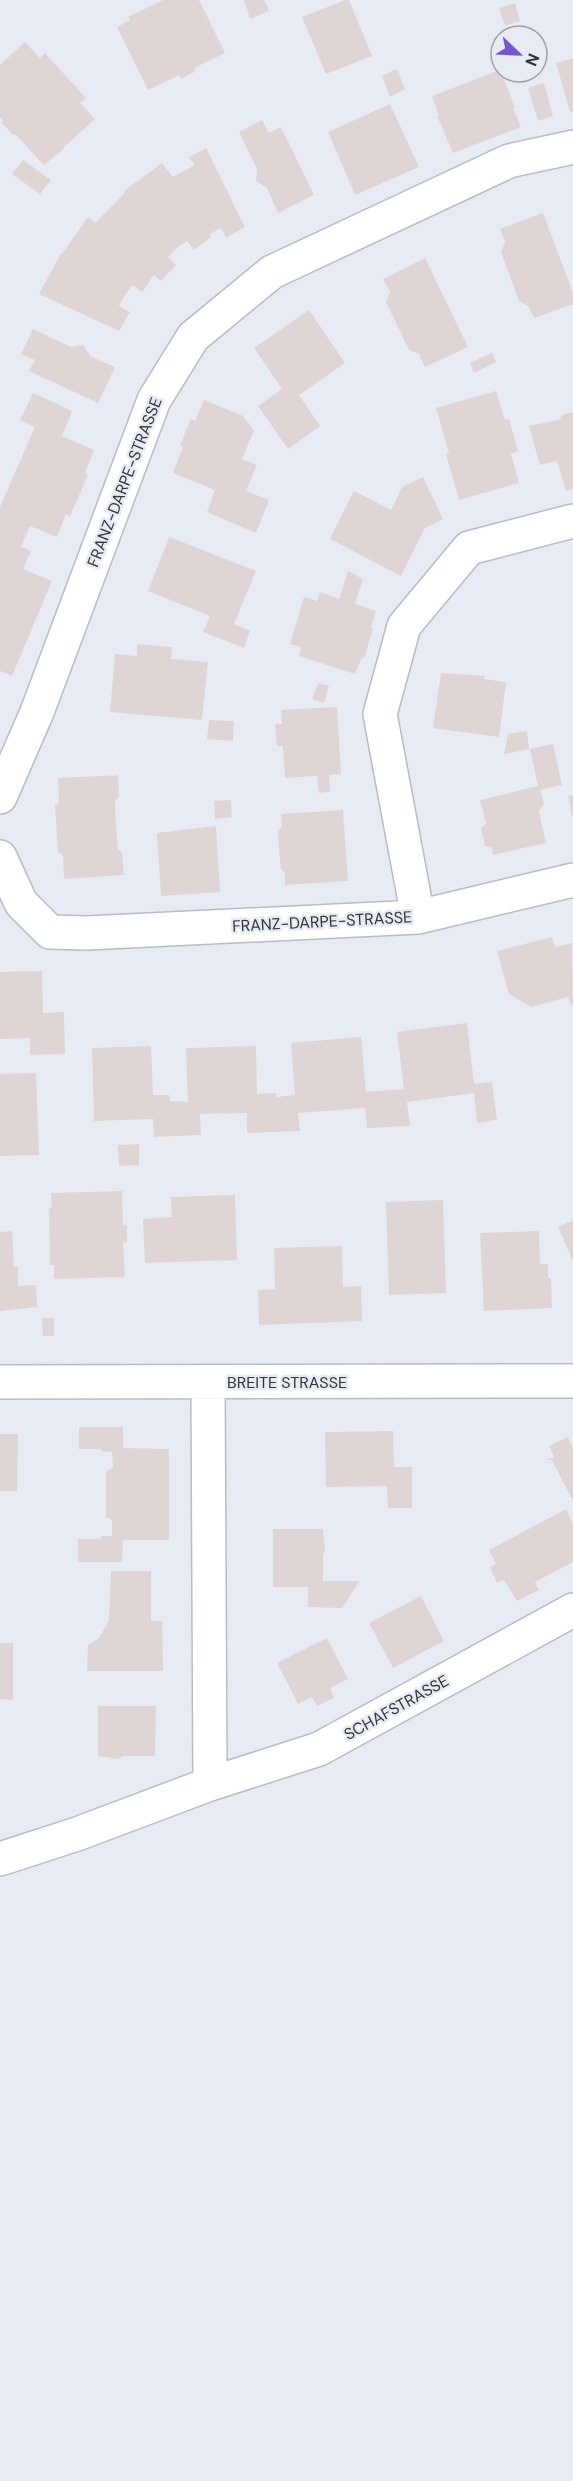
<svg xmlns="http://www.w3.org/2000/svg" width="573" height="2481" font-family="'DM Sans',sans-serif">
  <rect width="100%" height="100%" fill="#e7ecf4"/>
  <path fill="#e0d5d5" d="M163 0H199L225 53 194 68 196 71 181 79 179 75 148 90 117 27 130 20 128 17Z
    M244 0H264L269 11 250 19Z
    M345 0H349L372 56 326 74 302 17Z
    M515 3 520 21 505 26 499 8Z
    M25 42 40 58 45 53 86 98 80 103 95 119 63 148 64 149 44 165 15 134 13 135 1 122 3 121 0 117V65Z
    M573 58V111L570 112 556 63Z
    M397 69 405 89 390 97 382 76Z
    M500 70 515 107 513 108 521 127 453 153 437 116 439 115 432 96Z
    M544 83 553 116 538 121 528 88Z
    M390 104 419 167 355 195 328 132Z
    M262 120 269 133 281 127 314 195 278 213 267 188 256 181 257 169 239 132Z
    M206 148 245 227 226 238 221 228 210 234 211 237 194 250 187 241 177 248 168 257 176 265 161 281 154 275 142 292 133 285 125 295 119 306 130 312 119 331 39 294 60 255 59 254H62L88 217 95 223 125 193 124 191 162 163 173 177 195 165 189 157Z
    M23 160 51 180 40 194 12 174Z
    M543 213 573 293V304L534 318 528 306 519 301 501 252 505 242 500 229Z
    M425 258 468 347 425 367 419 354 409 350 386 302 390 292 383 279Z
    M309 310 345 363 299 395 320 426 288 449 258 406 282 389 254 348Z
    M33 329 71 347 83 345 90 356 115 367 98 403 29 371 35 360 21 354Z
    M492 353 496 362 474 373 470 363Z
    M496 391 505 420 509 419 518 451 511 454 519 483 459 500 446 454 449 453 436 408Z
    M33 393 72 411 62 436 94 450 85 473 88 475 70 516 66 514 57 537 30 526 21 547 31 551 23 569 52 581 12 676 0 671V507L35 427 20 420Z
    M204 400 243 416 254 430 242 459 257 465 246 491 269 500 256 533 207 512 215 490 173 473 183 447 180 445 191 419 195 421Z
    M573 412V489L566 491 557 461 540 465 529 426 559 420 562 415Z
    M423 477 443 519 425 528 401 576 330 539 354 491 391 510 402 487Z
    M169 537 256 571 234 624 250 631 244 648 203 632 210 616 148 591Z
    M348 571 363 579 355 604 376 611 371 628 373 629 364 658 362 657 355 674 299 656 301 647 290 644 304 597 317 601 320 592 339 599Z
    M137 644 172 647 171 659 208 662 202 720 110 712 115 654 137 656Z
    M441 673 485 676 484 679 506 682 499 737 433 728Z
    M318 683 329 686 324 703 312 699Z
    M337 707 341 774 329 775 330 792 319 793 317 776 285 778 283 746H277L275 724H282L281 710Z
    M209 720 234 721 233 741 207 739Z
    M527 731 529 749 504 754 508 734Z
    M553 744 562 785 540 790 544 804 539 811 546 843 493 855 492 848 485 846 481 828 486 823 480 800 538 786 530 749Z
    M118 775 119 797 115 801 116 825 118 849 122 853 124 875 64 879 63 856 58 852 55 806 59 802 58 778Z
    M573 795V816H572L568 796Z
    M231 800 232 817 215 819 214 801Z
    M343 810 348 881 285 885V873L281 869 279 849 278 830 282 826 281 814Z
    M216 826 220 892 161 896 157 833Z
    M552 937 555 947 572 943 573 1004 571 1005 568 997 531 1007 509 994 497 951Z
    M42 971 43 1013 64 1012 65 1054 30 1055V1038L0 1039V972Z
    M467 1023 474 1084 492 1082 497 1120 477 1123 474 1093 407 1102 410 1126 367 1128 365 1108 298 1113 300 1131 247 1133V1113L200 1114 201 1135 154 1137 153 1119 94 1121 92 1048 151 1046 153 1095H169L170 1101 188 1102 186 1048 256 1046 257 1094 276 1093V1097L295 1095 291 1043 361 1037 366 1092 404 1089 397 1032Z
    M36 1073 39 1155 0 1156V1074Z
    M139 1144V1165L119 1166 118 1145Z
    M122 1191 123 1225H127V1242L123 1243 125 1277 54 1279V1265H50L49 1208H52L51 1193Z
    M235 1195 237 1260 145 1263 143 1219 172 1217 171 1197Z
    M443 1200 446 1293 389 1295 386 1202Z
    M573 1220V1261L558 1227Z
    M12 1231 14 1267H18V1286L36 1285 37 1307 0 1311V1232Z
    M539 1231 540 1264H548V1278H551L552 1308 484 1311 480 1233Z
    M342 1246 343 1287 361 1286 362 1321 259 1325 258 1290 275 1289 274 1248Z
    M42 1318H54V1336H43Z
    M79 1427H123V1448L169 1449V1540H123L122 1562H78V1539H101V1536H112V1520L106 1517V1471L113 1468 112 1452 101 1451V1449H79Z
    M393 1431 394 1467H412V1508H388L387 1486 326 1487 325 1432Z
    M0 1434H18L17 1491H0Z
    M568 1437 573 1450V1501L552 1460H546L554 1457 549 1446Z
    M566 1509 573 1524V1562L537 1581 535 1583 539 1590 517 1601 504 1580 497 1583 490 1567 496 1564 489 1550Z
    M273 1529H323L325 1550 323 1555V1581H360L342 1608 308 1607V1587H273Z
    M111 1571H151V1621H162L163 1671H87L88 1645 99 1638 109 1620Z
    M421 1596 444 1641 393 1668 369 1623Z
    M327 1638 348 1679 330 1688 334 1698 317 1706 312 1697 298 1704 277 1663Z
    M0 1643H13V1700L0 1699Z
    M98 1706H156L155 1756H123L118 1759 98 1756Z"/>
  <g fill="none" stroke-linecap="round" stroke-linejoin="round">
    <defs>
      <path id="minor" d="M0 797 37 712 154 400 193 337 272 272 509 161 573 147
        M0 857 21 903 50 932 87 933 418 917 573 880
        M418 917 380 714 404 626 469 548 573 521
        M0 1382 573 1381
        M208 1382 210 1784
        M0 1859 77 1834 210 1784 319 1749 573 1610"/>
    </defs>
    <use href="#minor" stroke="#b8bdc4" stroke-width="36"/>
    <use href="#minor" stroke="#fff" stroke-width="33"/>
  </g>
  <g text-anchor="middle" stroke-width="5" stroke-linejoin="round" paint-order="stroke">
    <g font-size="16" fill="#323437" stroke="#e7ecf4">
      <text transform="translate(124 482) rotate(-69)" y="6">FRANZ-DARPE-STRASSE</text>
      <text transform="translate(322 921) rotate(-3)" y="6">FRANZ-DARPE-STRASSE</text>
      <text x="287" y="1388">BREITE STRASSE</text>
      <text transform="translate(396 1707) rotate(-29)" y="6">SCHAFSTRASSE</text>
    </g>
  </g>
  <g transform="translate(519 54) rotate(113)"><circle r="28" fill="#e7ecf4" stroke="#9fa2a8" stroke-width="1.5"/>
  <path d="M0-4.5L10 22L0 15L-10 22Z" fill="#7655ce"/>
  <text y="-9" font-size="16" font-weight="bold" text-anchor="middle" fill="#323437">N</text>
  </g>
</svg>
